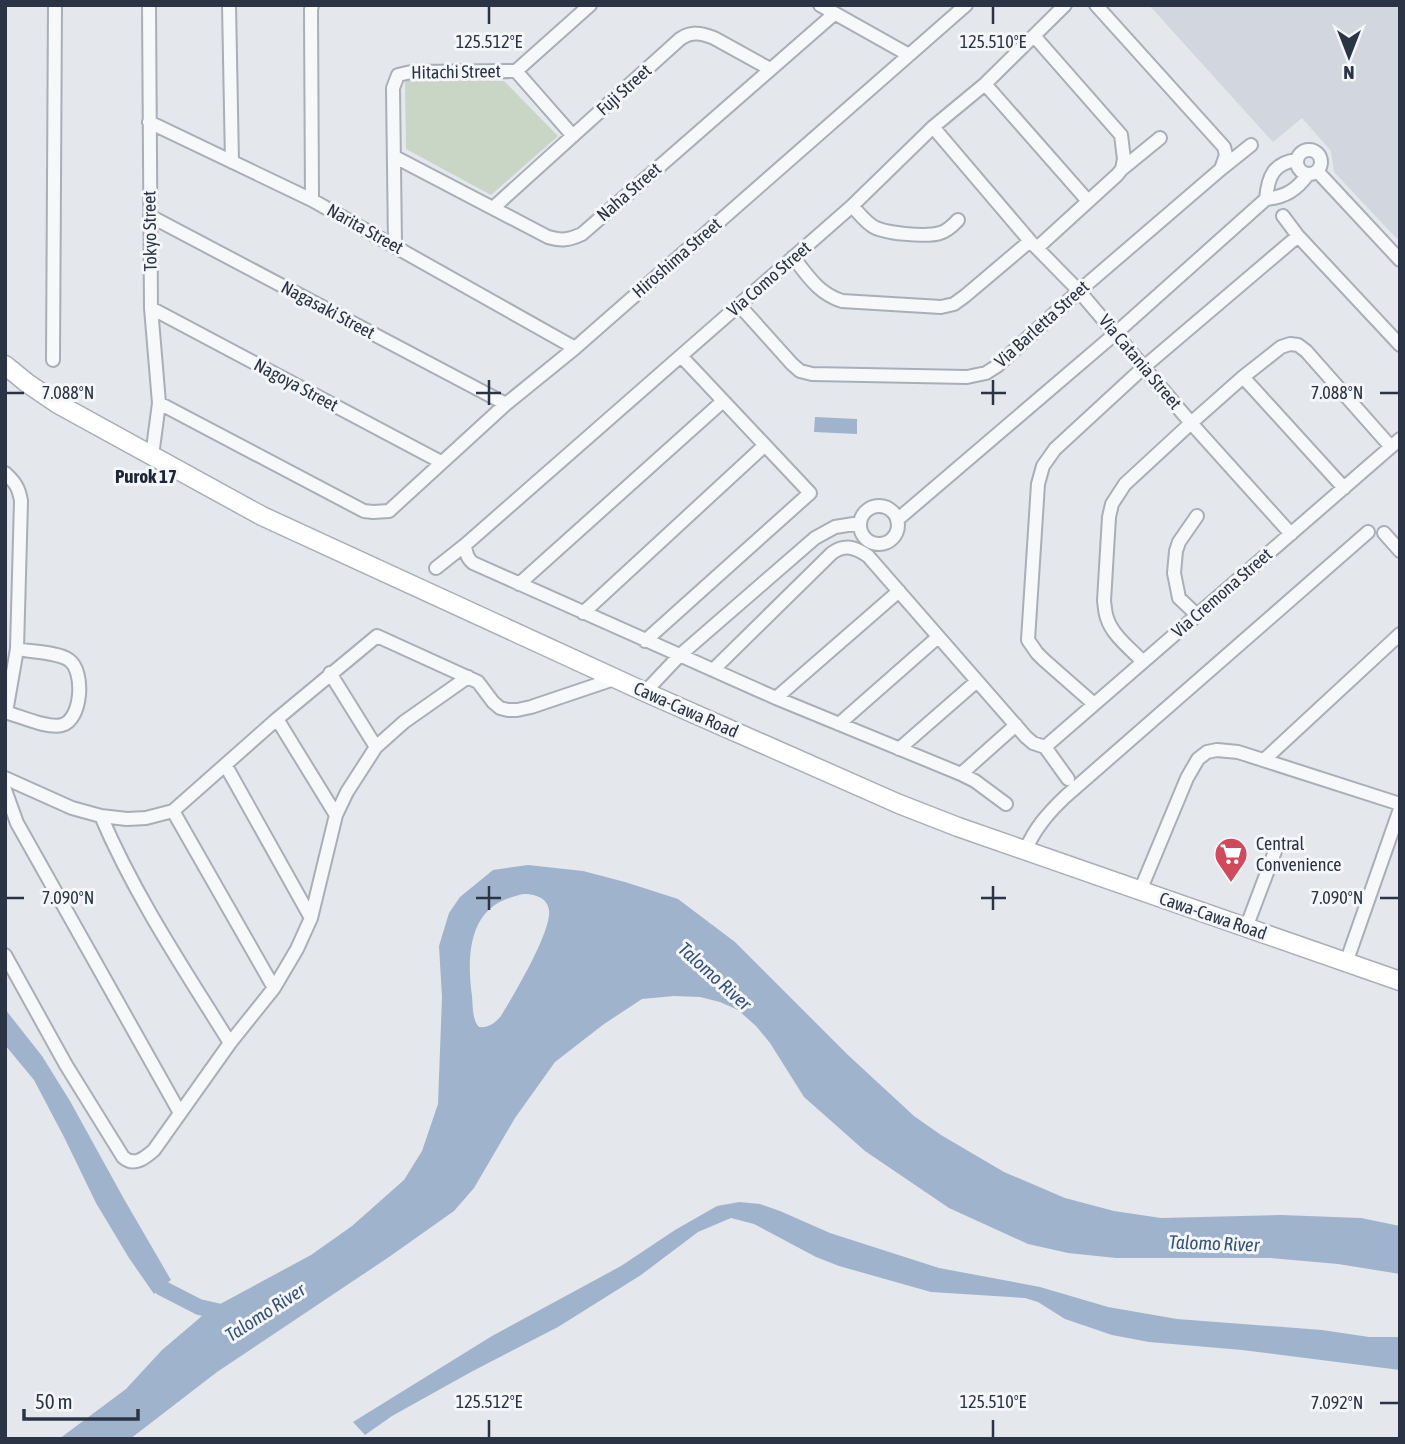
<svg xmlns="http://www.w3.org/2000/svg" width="1405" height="1444" font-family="'Asap Condensed',sans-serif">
  <rect width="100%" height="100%" fill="#e4e7ec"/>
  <path fill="#d2d6de" d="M1149 5H1400V242L1334 172 1331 151 1302 118 1273 142Z"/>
  <path fill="#c9d6c5" d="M405 80 504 81 558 136 491 195 406 149Z"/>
  <path fill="#9fb4cc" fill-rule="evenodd" d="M815 417 857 419V434L814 432Z
    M528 865 583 871 625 882 678 899 735 942 848 1055 914 1116 941 1135 1004 1172 1065 1198 1114 1211 1161 1218 1281 1215 1361 1218 1400 1226V1274L1338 1264 1270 1258H1116L1068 1253 1028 1244 949 1208 865 1151 804 1097 770 1043 756 1026 738 1010 720 1002 700 997 674 996 642 999 604 1024 555 1062 515 1118 474 1188 454 1211 389 1257 217 1372 130 1439H59L126 1389 162 1350 209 1310 311 1255 352 1226 404 1180 422 1151 438 1104 442 997 439 946 449 913 460 897 493 870ZM523 894C534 894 547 897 549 910 552 931 513 996 501 1016 495 1023 489 1028 479 1027 472 1020 473 1006 472 996 468 967 467 927 492 907 501 900 512 897 523 894Z
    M5 1009 42 1056 70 1101 124 1199 171 1280 154 1294 129 1258 96 1203 64 1137 34 1080 5 1045Z
    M739 1202 760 1204 780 1211 830 1233 939 1268 1040 1287 1108 1307 1177 1319 1322 1330 1369 1337H1400V1370L1242 1350 1149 1342 1112 1335 1065 1319 1038 1302 1025 1298 931 1292 839 1266 816 1257 754 1224 731 1218 698 1232 641 1275 558 1327 471 1372 392 1416 365 1435 353 1422 492 1336 621 1266 675 1230 717 1206Z"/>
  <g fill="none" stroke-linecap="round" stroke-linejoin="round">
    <path stroke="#9fb4cc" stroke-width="16" d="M153 1271 162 1288 199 1307 230 1314"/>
    <defs>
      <path id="street" d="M149 5 151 308 159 403 152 456
        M229 5 232 162
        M312 5 311 10 312 200
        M820 5 909 55
        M1035 37 1121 135 1124 159 1122 169 1117 175 1037 248
        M516 71 590 5
        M985 84 1088 201
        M149 122 312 200 575 348
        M933 127 1030 241 1079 291 1191 423 1291 534
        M1297 162a12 12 0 1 1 24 0a12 12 0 1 1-24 0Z
        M395 157 548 237C561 241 569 240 582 234L834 14
        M1122 169 1160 138
        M1221 169 1251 145
        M1317 171 1400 260
        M1266 199C1268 177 1273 163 1297 160
        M852 206C858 212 864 220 871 225 882 234 927 237 940 233 948 231 953 225 958 220
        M493 208 680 39C692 31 701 33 714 38L770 69
        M150 216 506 404
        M1283 216 1298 236 1400 345
        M395 245 393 88 398 75 411 72 516 71 573 136
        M793 257C808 276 818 293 842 301L941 307 954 304 965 296 1030 241
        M739 305 792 364 800 371 812 374 967 377 986 373 997 366 1079 291 1221 169 1226 155 1224 147 1096 5
        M151 308 441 462
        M53 360 55 5
        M1243 377 1344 488
        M159 403 364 511 373 512 389 511 506 404 575 348 966 5
        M5 473C15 482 19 488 21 501L17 649 6 712
        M860 525a19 19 0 1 1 38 0a19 19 0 1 1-38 0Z
        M1197 516 1179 542 1176 551 1174 573 1179 598 1197 615
        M897 520 1116 333 1266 199C1285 197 1297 190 1308 174
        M1384 533 1400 551
        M436 568 465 545
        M519 584 723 401
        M583 613 764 446
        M645 641 810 493 681 356
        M1143 662C1131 649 1112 635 1107 618 1105 613 1105 607 1104 601L1109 517 1112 504 1125 484 1191 423 1243 377 1281 347 1290 344 1298 345 1306 351 1391 447
        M713 670 832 553C845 544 855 547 868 556L1026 737 1033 743 1045 747 1068 779
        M330 673 376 747
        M645 692 679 656 815 538 835 527 860 523
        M776 698 899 591
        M1094 704 1044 660 1037 653 1028 640 1038 484 1043 466 1055 449 1144 367 1298 236
        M5 712C20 716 48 729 62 725 82 720 85 671 69 660 58 652 31 652 17 649
        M277 719 336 815
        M839 724 938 637
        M1045 747 1400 439
        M899 749 977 681
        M1264 760 1400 634
        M226 766 311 918
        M961 774 1016 725
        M5 778 72 808 101 816 127 819 146 818 173 811 277 719 377 636 478 682 493 702 500 708 508 710H517L531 707 614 679
        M5 790 17 823 180 1113
        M1006 804 975 781 961 774 776 698 473 563C467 558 466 553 465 545L852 206 933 127 985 84 1065 5
        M173 811 274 988
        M101 816C135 896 184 969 230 1043
        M1025 851C1035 828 1048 813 1066 796L1368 532
        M1140 891 1187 778 1198 759 1207 752 1217 750 1238 752 1400 804
        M1246 928 1277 846
        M5 955 66 1065 123 1157C134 1167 145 1158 154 1150L230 1043 274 988 297 949 311 918 336 815 347 792 376 747 404 722 468 677
        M1346 963 1400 809"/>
      <path id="secondary" d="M5 365 27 383 58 404 262 516 645 692 899 804 958 827 1400 981"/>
    </defs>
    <use href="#street" stroke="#a9aeb7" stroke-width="16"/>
    <use href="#secondary" stroke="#a9aeb7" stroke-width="21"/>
    <use href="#street" stroke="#f7f8fa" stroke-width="12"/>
    <use href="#secondary" stroke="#fff" stroke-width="18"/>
  </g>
  <path fill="none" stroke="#2b3445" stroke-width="2.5" d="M489 7V24M993 7V24M489 380V405M993 380V405M7 393H24M476 393H501M981 393H1006M1380 393H1398M489 886V910M993 886V910M7 898H24M476 898H501M981 898H1006M1380 898H1398M1380 1403H1398M489 1420V1437M993 1420V1437"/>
  <defs>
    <symbol id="supermarket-pin" viewBox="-11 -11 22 30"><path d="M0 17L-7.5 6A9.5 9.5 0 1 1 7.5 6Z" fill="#d1495b" stroke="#f4f6f9"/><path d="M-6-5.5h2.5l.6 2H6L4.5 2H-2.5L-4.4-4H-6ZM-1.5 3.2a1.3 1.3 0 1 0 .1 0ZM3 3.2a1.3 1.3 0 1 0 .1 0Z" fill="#fff"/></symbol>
  </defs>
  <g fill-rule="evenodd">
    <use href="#supermarket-pin" x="1212" y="835" width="38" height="52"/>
  </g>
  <g text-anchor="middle" stroke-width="6" stroke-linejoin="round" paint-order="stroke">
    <g font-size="18" fill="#2b3445" stroke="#f4f6f9">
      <text transform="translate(456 72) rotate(-1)" y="6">Hitachi Street</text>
      <text transform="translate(624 90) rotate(-42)" y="6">Fuji Street</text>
      <text transform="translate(629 192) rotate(-41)" y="6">Naha Street</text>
      <text transform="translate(365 229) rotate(29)" y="6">Narita Street</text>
      <text transform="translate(150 231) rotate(-91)" y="6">Tokyo Street</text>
      <text transform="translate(677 258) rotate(-41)" y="6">Hiroshima Street</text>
      <text transform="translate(769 279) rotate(-41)" y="6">Via Como Street</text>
      <text transform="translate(328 310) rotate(28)" y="6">Nagasaki Street</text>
      <text transform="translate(1042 324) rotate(-42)" y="6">Via Barletta Street</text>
      <text transform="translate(1140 362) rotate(50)" y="6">Via Catania Street</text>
      <text transform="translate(296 385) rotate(28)" y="6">Nagoya Street</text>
      <text transform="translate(1222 593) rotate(-41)" y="6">Via Cremona Street</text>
      <text transform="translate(686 710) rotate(24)" y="6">Cawa-Cawa Road</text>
      <text transform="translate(1213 916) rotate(19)" y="6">Cawa-Cawa Road</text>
    </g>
    <g font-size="18" fill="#2b3445" stroke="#f4f6f9" text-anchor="start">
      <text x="1256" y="850">Central<tspan x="1256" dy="21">Convenience</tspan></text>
    </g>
    <g font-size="19" font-weight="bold" fill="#1d2536" stroke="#f4f6f9">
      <text x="146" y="483">Purok 17</text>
    </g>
    <g font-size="19" font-style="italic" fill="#34527a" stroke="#f4f6f9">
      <text transform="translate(715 976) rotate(42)" y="7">Talomo River</text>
      <text transform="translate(1214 1243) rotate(2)" y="7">Talomo River</text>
      <text transform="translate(265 1312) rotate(-33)" y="7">Talomo River</text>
    </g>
  </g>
  <g font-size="18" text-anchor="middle" fill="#2b3445" stroke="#f4f6f9" stroke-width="6" stroke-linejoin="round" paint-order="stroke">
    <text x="489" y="48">125.512°E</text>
    <text x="993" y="48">125.510°E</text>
    <text x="1337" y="399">7.088°N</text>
    <text x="68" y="399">7.088°N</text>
    <text x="1337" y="904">7.090°N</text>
    <text x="68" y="904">7.090°N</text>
    <text x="489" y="1408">125.512°E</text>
    <text x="993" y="1408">125.510°E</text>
    <text x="1337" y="1409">7.092°N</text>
  </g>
  <rect width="1405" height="1444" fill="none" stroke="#2b3445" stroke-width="14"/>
  <g transform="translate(1349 56) rotate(180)" stroke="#f4f6f9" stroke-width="5" paint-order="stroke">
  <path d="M0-5L12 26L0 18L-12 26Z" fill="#2b3445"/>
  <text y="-10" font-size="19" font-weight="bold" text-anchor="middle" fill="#2b3445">N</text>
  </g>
  <path d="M24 1409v10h114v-10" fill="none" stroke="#2b3445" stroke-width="3.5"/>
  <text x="35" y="1409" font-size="21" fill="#2b3445" stroke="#f4f6f9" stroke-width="5" paint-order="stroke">50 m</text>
</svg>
